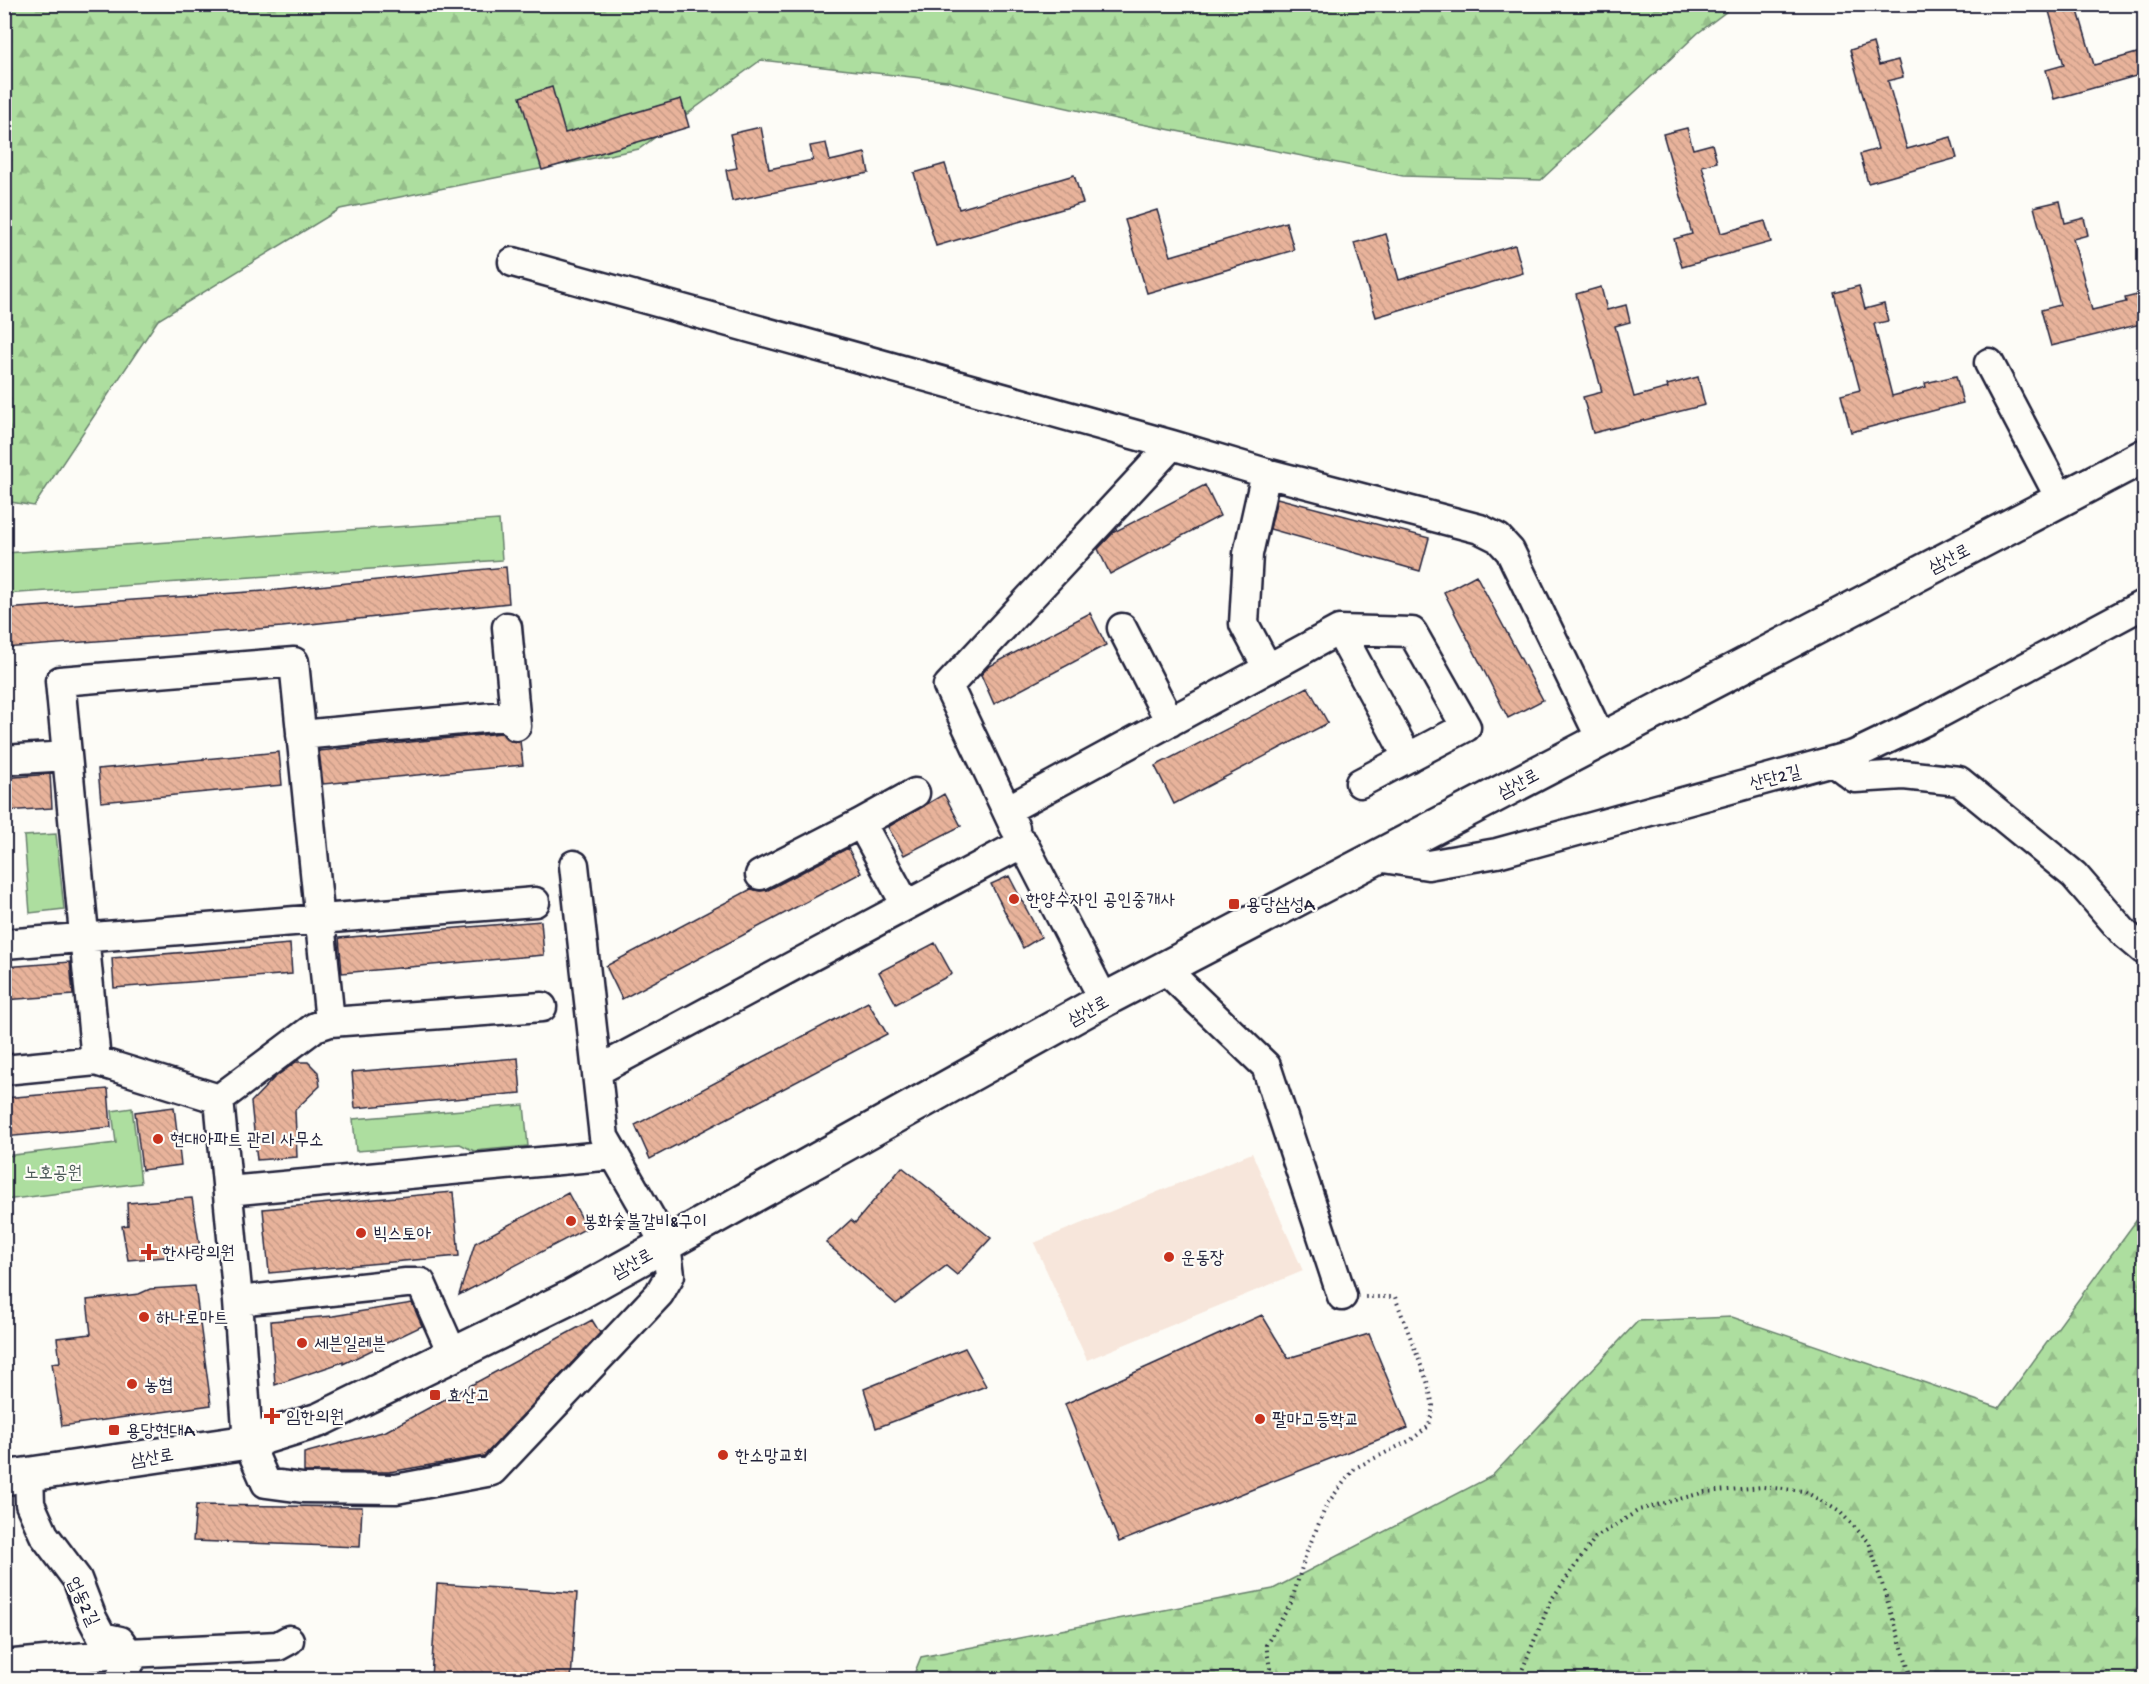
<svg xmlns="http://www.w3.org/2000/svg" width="2149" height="1684" font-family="'Gochi Hand','Poor Story',sans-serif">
  <defs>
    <pattern id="forest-firs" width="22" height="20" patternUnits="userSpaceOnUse" patternTransform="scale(1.5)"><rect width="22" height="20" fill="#adde9f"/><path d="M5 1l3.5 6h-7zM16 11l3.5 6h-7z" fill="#95be8a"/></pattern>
    <pattern id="building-back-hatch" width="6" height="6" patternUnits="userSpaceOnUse" patternTransform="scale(1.5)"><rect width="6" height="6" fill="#e8b39b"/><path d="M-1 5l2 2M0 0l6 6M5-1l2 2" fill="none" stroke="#c79a86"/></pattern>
  </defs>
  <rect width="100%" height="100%" fill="#fdfcf7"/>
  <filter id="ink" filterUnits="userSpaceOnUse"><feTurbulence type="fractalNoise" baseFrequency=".0167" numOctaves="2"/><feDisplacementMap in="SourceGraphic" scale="12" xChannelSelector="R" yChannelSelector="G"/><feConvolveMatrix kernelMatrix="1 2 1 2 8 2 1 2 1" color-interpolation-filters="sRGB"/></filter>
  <g filter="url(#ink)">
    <path fill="#f7e6db" d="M1252 1153 1303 1271 1087 1360 1034 1243Z"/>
    <path fill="url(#forest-firs)" stroke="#68806d" stroke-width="1.5" d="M4 5H1735L1698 33 1541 180 1403 176 1121 120 947 81 761 60 639 149 340 209 158 320 34 506 5 501Z
      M2144 1210V1679H912L921 1657 1273 1589 1492 1476 1638 1321 1732 1317 1999 1408Z"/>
    <path fill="#adde9f" stroke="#68806d" stroke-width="1.5" d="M499 520 502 560 5 594V553Z
      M56 834 64 909 30 913 24 836Z
      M524 1105 528 1146 474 1151 460 1144 356 1151 353 1119Z
      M132 1108 141 1183 5 1200V1156L116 1143 112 1111Z"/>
    <path fill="url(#building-back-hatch)" stroke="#22223b" stroke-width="1.5" d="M2047 4H2076L2094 65 2137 53 2143 74 2054 99 2046 70 2064 65Z
      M1873 43 1879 65 1898 60 1903 77 1888 81 1907 149 1951 137 1957 158 1868 183 1860 154 1878 149 1850 50Z
      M552 87 565 133 681 99 689 127 542 170 520 97Z
      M761 127 769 169 813 160 810 146 826 143 830 161 865 153 869 173 732 201 726 170 737 168 730 134Z
      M1687 128 1693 149 1712 144 1717 162 1702 166 1721 233 1765 221 1771 242 1682 267 1674 239 1692 234 1663 134Z
      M945 164 959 209 1074 175 1083 203 936 246 914 173Z
      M2060 201 2065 223 2084 218 2088 235 2073 239 2092 310 2126 302 2125 298 2145 293V323L2051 346 2041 310 2060 305 2034 207Z
      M1157 210 1171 256 1286 222 1294 250 1147 293 1125 220Z
      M1386 234 1399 280 1515 245 1523 273 1376 317 1354 243Z
      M1859 286 1865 309 1884 304 1888 321 1874 324 1892 396 1926 387 1925 383 1956 376 1963 403 1851 432 1841 395 1860 390 1834 293Z
      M1601 287 1607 310 1626 305 1630 322 1615 326 1634 397 1668 388 1667 385 1698 377 1705 405 1593 433 1583 397 1602 392 1576 294Z
      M1205 485 1220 516 1110 574 1098 549 1114 532Z
      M1277 498 1429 538 1420 571 1270 529Z
      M506 567 509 603 282 627 4 648V609L278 590Z
      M1476 575 1543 700 1508 718 1444 592Z
      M1090 613 1106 645 994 704 981 675 988 667Z
      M1308 687 1328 723 1174 804 1155 766Z
      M502 733 510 741H520L523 765 323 784 319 751Z
      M279 752 282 785 101 802 98 769Z
      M50 774 52 808 4 811V778Z
      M944 794 961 826 904 855 888 827Z
      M848 848 861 873 622 999 606 966 751 889 760 891 768 890Z
      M1009 876 1041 937 1023 948 991 884Z
      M541 921 544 955 342 973 339 938Z
      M935 943 952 974 896 1004 879 972Z
      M290 944 292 974 114 988 112 958Z
      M70 962 73 995 4 1000V967Z
      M868 1002 887 1034 650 1159 635 1125Z
      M518 1058 521 1093 355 1108 352 1072Z
      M296 1062H308L318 1072 320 1086 295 1110 297 1157 257 1160 251 1102 274 1078Z
      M108 1089 111 1127 4 1137V1098Z
      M174 1107 181 1165 142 1170 135 1112Z
      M902 1167 991 1238 957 1275 946 1266 896 1304 826 1243 851 1220 855 1223Z
      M453 1192 459 1256 269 1273 263 1209Z
      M568 1193 587 1228 459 1295 475 1243Z
      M192 1198 201 1254 128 1260 122 1226 128 1225 127 1203Z
      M195 1286 211 1405 62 1426 52 1363 60 1362 57 1338 91 1334 87 1300 139 1294 150 1289Z
      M412 1303 422 1326 343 1364V1362L275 1385 271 1321 333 1316Z
      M1262 1315 1288 1358 1369 1334 1408 1428 1119 1542 1065 1404Z
      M592 1320 600 1333 484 1456 389 1472H304V1453L386 1431Z
      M965 1348 986 1386 876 1428 864 1389Z
      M196 1505 362 1507 360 1547 193 1541Z
      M437 1584 577 1593 571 1680 431 1678Z"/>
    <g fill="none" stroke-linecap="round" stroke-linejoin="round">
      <defs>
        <path id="minor" d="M513 262 1172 445 1266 473 1480 529 1498 538 1510 551 1601 739
          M1989 363 2061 500
          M1266 473 1248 554 1244 624 1268 669
          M507 627 516 726
          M1122 628 1170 722
          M1339 630 1408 758
          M301 735 515 715
          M4 760 67 756
          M1833 761 1855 778 1904 775 1959 781 2074 875 2125 934 2144 950
          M1007 810 1339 630 1412 632 1466 727 1360 783
          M861 823 915 793
          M1015 828 948 686 1172 445
          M1377 857 1428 865 1497 853 1854 755 1929 719 2144 604
          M760 875 861 823 906 905
          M4 944 535 902
          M1165 969 1266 1066 1342 1296
          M542 1007 330 1022 315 1027 219 1099 238 1301 248 1442 266 1483 303 1488 396 1489 492 1471 659 1294 670 1275 666 1245 604 1137 574 865
          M96 1061 60 681 294 662 330 1022
          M4 1070 96 1061 219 1099
          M597 1071 1023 843 1104 1000
          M228 1191 614 1155
          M238 1301 406 1283H421L453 1355
          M29 1474 30 1504 44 1535 77 1579 92 1618 102 1637 120 1641 132 1659 119 1680
          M4 1665 128 1653 278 1646 289 1640"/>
        <path id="major" d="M4 1478 248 1442 319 1420 573 1296 1104 1000 2144 456"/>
      </defs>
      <use href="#minor" stroke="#22223b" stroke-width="33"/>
      <use href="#major" stroke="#22223b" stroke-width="38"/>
      <path stroke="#22223b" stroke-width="4" stroke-dasharray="1.5 4.5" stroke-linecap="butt" d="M1265 1680 1270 1668 1266 1645 1291 1603 1306 1554 1327 1504 1355 1468 1411 1440 1429 1426 1433 1406 1428 1384 1395 1297H1364
        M1518 1680 1551 1600 1595 1538 1639 1510 1705 1492 1763 1487 1804 1491 1840 1512 1869 1542 1912 1680"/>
      <use href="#minor" stroke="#fdfcf7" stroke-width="28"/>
      <use href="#major" stroke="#fdfcf7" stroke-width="33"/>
    </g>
  </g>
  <g fill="#c8321e" stroke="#fdfcf7" stroke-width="2">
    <circle cx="1014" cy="899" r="6"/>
    <rect x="1228" y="898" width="12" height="12" rx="3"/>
    <circle cx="158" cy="1139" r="6"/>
    <circle cx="571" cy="1221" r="6"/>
    <circle cx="361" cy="1233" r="6"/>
    <path d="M146 1243h6v6h6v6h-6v6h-6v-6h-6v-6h6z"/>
    <circle cx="1169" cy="1257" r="6"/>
    <circle cx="144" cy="1317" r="6"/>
    <circle cx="302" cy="1343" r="6"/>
    <circle cx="132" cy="1384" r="6"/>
    <rect x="429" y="1389" width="12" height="12" rx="3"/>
    <path d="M269 1407h6v6h6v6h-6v6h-6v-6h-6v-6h6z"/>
    <circle cx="1260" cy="1419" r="6"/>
    <rect x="108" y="1424" width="12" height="12" rx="3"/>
    <circle cx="723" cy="1455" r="6"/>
  </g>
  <g text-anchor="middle" stroke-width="4.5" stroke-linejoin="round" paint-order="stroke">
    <g font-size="18" fill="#22223b" stroke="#fdfcf7">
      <text transform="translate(1949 558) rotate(-27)" y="6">삼산로</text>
      <text transform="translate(1775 777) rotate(-15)" y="6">산단2길</text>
      <text transform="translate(1518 783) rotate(-28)" y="6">삼산로</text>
      <text transform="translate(1088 1010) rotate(-29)" y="6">삼산로</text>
      <text transform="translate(632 1263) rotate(-29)" y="6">삼산로</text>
      <text transform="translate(152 1457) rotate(-9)" y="6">삼산로</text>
      <text transform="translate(84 1601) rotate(65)" y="6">업동2길</text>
    </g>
    <g font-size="18" fill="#22223b" stroke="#fdfcf7" text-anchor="start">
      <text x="1026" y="905">한양수자인 공인중개사</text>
      <text x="1246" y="910">용당삼성A</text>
      <text x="170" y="1145">현대아파트 관리 사무소</text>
      <text x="583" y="1227">봉화숯불갈비&amp;구이</text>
      <text x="373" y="1239">빅스토아</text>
      <text x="162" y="1258">한사랑의원</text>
      <text x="1181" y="1263">운동장</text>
      <text x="156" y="1323">하나로마트</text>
      <text x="314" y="1349">세븐일레븐</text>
      <text x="144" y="1390">농협</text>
      <text x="447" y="1401">효산고</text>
      <text x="286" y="1422">임한의원</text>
      <text x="1272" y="1425">팔마고등학교</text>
      <text x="126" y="1436">용당현대A</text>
      <text x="735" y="1461">한소망교회</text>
    </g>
    <g font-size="18" fill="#4c5a59" stroke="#fdfcf7">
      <text x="53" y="1178">노호공원</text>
    </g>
  </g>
  <rect width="2149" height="1684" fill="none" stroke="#fdfcf7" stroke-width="24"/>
  <rect x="12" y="12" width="2125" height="1660" fill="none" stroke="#22223b" stroke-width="2" filter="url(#ink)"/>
</svg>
